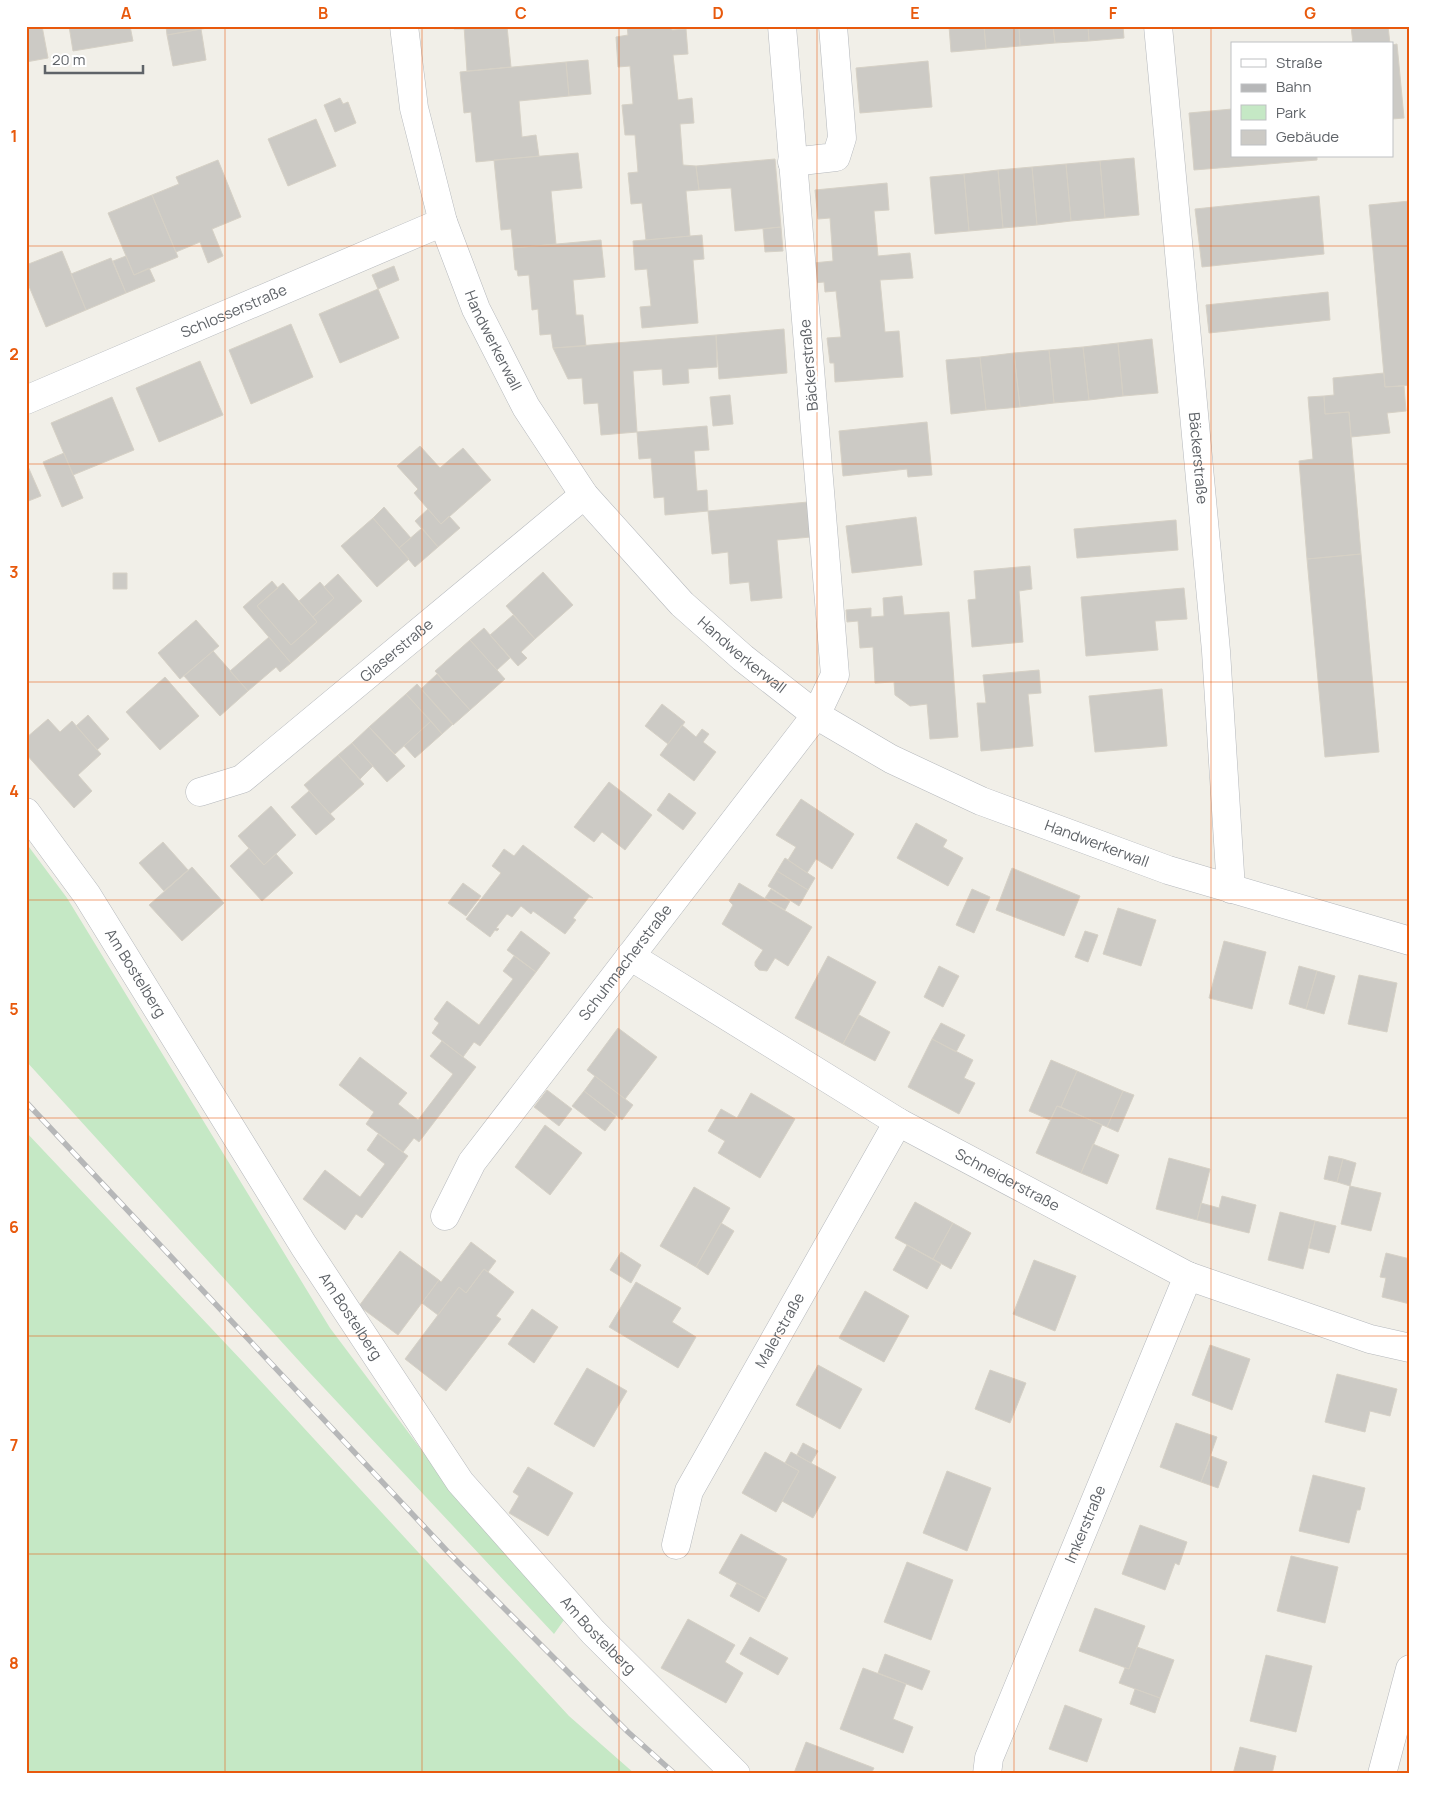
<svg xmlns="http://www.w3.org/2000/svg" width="1436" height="1800" font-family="Manrope,sans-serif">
  <rect width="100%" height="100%" fill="#f1efe8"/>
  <path fill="#c5e8c5" d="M26 843 67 898 330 1328 465 1508 564 1620 554 1634 310 1373 26 1061Z
    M26 1132 244 1363 569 1716 635 1774H26V1501L28 1500 26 1498Z"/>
  <path fill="#cccac5" stroke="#d6d1c6" d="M26 26H42L48 58 26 62Z
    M69 26H130L133 41 73 51Z
    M166 26H219L167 35Z
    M453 26H464V29H454Z
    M464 26H507L511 67 467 71Z
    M627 26H671L672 30 686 29 688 54 673 55 678 100 692 98 694 123 680 124 683 165 696 166 699 190 686 191 690 236 646 240 642 203 631 204 628 173 638 172 635 135H625L622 105 633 104 630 66 618 67 616 37 628 35Z
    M949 26H984L986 49 951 52Z
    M984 26H1019L1020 46 986 49Z
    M1019 26H1053L1055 43 1020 46Z
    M1053 26H1088L1089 41 1055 43Z
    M1088 26H1123L1124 38 1089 41Z
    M1351 26H1388L1390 44H1353Z
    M201 29 206 60 173 66 167 35Z
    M1397 44 1404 118 1392 119V45Z
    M588 60 591 94 569 96 566 62Z
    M928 61 932 107 860 113 856 68Z
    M566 62 569 96 519 101 522 137 536 135 539 156 476 162 471 112 464 113 460 72Z
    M340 98 343 104 348 102 356 123 335 132 324 105Z
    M1232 109V156H1317V160L1194 170 1189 113Z
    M316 119 336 166 288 186 268 139Z
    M578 153 582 188 551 191 556 244 513 248 511 229 501 230 494 160Z
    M1134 158 1139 215 1105 218 1100 161Z
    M775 159 781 227 735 231 731 188 699 190 696 166Z
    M218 160 241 217 212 229 223 256 208 263 200 242 176 252 152 195 179 184 176 177Z
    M1100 161 1105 218 1071 221 1066 164Z
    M1066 164 1071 221 1037 225 1032 167Z
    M1032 167 1037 225 1003 228 998 170Z
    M998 170 1003 228 969 231 964 174Z
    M964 174 969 231 935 234 930 177Z
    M887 183 889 210 874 211 878 256 910 253 913 278 880 280 885 332 899 331 903 377 835 382 834 363H830L827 338 841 337 836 291 825 292 824 282 814 283 813 263 833 261 830 218 818 219 815 190Z
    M152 195 178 257 134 275 108 213Z
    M1319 196 1324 254 1202 267 1195 209Z
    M1410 201V385L1385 387 1369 205Z
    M781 227 783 251 765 252 763 229Z
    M702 235 704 259 693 260 698 323 642 328 640 307 651 306 647 269 635 270 633 241Z
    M601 240 605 277 573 280 576 315H583L586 346 553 348 551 334 540 335 538 309 532 310 529 275 518 276 517 270H515L513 248Z
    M62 251 86 310 46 327 26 279V265Z
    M126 256 134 275 149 268 155 281 126 293 113 261Z
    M111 258 126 293 86 310 71 274Z
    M394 266 399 280 378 289 372 275Z
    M378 289 399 338 340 363 319 314Z
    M1328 292 1330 320 1209 333 1206 305Z
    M291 324 313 377 251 404 229 350Z
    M784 329 787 373 719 379 716 335Z
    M716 335 717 367 688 369 689 383 663 385 662 369 633 371 637 432 601 435 598 403 584 404 582 378 568 379 553 348Z
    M1152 339 1158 393 1123 396 1118 343Z
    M1118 343 1123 396 1089 400 1083 347Z
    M1083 347 1089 400 1054 403 1049 350Z
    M1049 350 1054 403 1020 407 1014 353Z
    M1014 353 1020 407 986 410 980 357Z
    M980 357 986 410 951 414 946 360Z
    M200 361 223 415 159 442 136 388Z
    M1384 373 1385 387 1404 386 1406 411 1387 413 1390 433 1351 437 1349 412 1325 414 1324 396 1334 395 1333 378Z
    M730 395 733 424 713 426 710 397Z
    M1324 396 1325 414 1349 412 1361 554 1307 559 1299 461 1313 459 1308 397Z
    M112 397 134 450 73 475 51 423Z
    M927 422 932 475 908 477 907 469 843 476 839 431Z
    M707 426 709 450 694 451 697 491 707 490 708 511 665 515 664 497 654 498 651 458 639 459 637 432Z
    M420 446 440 468 463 448 491 480 441 524 414 493 418 489 397 466Z
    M64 453 83 498 62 507 43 462Z
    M26 462 41 496 26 502Z
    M808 502 811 537 777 540 782 598 751 601 749 582 730 584 728 552 712 554 708 511Z
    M384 507 411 538 399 548 373 518Z
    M428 509 441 524 449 516 460 528 438 547 415 521Z
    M916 517 922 565 852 573 846 526Z
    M373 518 409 559 377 587 341 546Z
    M1176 520 1178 550 1077 558 1074 529Z
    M422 528 438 547 415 567 399 548Z
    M1361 554 1379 752 1325 757 1307 559Z
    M1030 566 1032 589 1019 591 1023 642 972 647 968 600 976 599 974 571Z
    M543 572 573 605 535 639 506 606Z
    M113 573H127V589H113Z
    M338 574 362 601 291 663 243 607 272 581 278 588 257 606 291 645 317 622 313 617 334 598 324 587Z
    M320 582 334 598 313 617 299 601Z
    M283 583 317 622 291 645 257 606Z
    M1184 588 1187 619 1155 621 1158 650 1086 656 1081 597Z
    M902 596 904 615 949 612 958 737 930 739 927 704 910 706 895 695 894 682 875 683 873 647 860 648 858 621 847 622 846 610 871 608V617L884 616 883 598Z
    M513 615 535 639 521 652 527 658 518 666 490 635Z
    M196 620 219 646 180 679 158 653Z
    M484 628 510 658 497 670 470 640Z
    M269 637 291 663 280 672 276 667 248 691 230 671Z
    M470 640 505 679 470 710 435 671Z
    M213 651 248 691 220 716 184 676Z
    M1039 670 1041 693 1028 694 1033 746 981 751 977 703H986L983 675Z
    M437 674 470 710 453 725 421 689Z
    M165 677 199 716 160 750 126 712Z
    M417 684 453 724 442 734 406 694Z
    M1162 689 1167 746 1095 752 1089 696Z
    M406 694 431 721 395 754 369 727Z
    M662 704 685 722 668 744 645 726Z
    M88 715 109 739 97 750 76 726Z
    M48 719 60 732 72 721 101 754 78 775 92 791 74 808 26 754V738Z
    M431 721 442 734 415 758 404 746Z
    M682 725 696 737 702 729 709 734 703 742 716 752 694 781 660 755Z
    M369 727 405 766 387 782 352 743Z
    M352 743 373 766 360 779 338 755Z
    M338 755 364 784 330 814 304 785Z
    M609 782 652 815 625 850 602 832 594 842 574 827Z
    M309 791 335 819 316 835 291 807Z
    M669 793 696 813 683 830 657 810Z
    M801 799 854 834 832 869 816 859 807 873 788 860 796 847 776 835Z
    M271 806 296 835 264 865 238 836Z
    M916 823 947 840 943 847 963 858 948 886 897 858Z
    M163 842 188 870 164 891 139 863Z
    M523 845 593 898 589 897 573 918 576 920 565 934 533 911 531 914 521 906 512 917 507 914 496 928 499 929 497 931 495 930 490 937 466 919 501 873 492 866 504 849 514 856Z
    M249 848 264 865 276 854 293 873 262 901 230 866Z
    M785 858 815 878 808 890 777 871Z
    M192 867 224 903 182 941 149 905Z
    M1012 868 1080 896 1064 936 996 910Z
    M777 871 808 890 799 906 768 886Z
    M463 883 481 896 466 916 448 903Z
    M739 883 812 927 788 966 775 958 767 971 759 970 755 966V962L763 950 722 924 733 905 729 901Z
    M771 889 790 901 785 910 765 898Z
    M972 889 990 897 974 933 956 925Z
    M1118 908 1156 920 1141 966 1103 954Z
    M521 931 550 953 536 972 507 950Z
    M1085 931 1098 935 1088 962 1075 957Z
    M1224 941 1266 952 1252 1009 1209 998Z
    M514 956 536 972 480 1046 474 1042 463 1057 432 1033 439 1023 434 1019 447 1001 479 1025 513 979 503 971Z
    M828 956 876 982 843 1044 795 1018Z
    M939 966 959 976 943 1007 924 997Z
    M1299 966 1317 971 1306 1009 1289 1004Z
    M1317 971 1335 976 1324 1014 1306 1009Z
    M1359 975 1397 983 1387 1032 1348 1024Z
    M859 1015 890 1032 875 1061 843 1044Z
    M941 1023 965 1035 956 1052 932 1039Z
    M618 1028 657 1057 625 1099 587 1070Z
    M932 1039 973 1060 964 1078 975 1083 959 1114 908 1087Z
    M442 1041 476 1067 419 1142 414 1138 403 1152 366 1124 374 1112 339 1085 360 1057 407 1093 398 1104 418 1120 453 1074 430 1056Z
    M1051 1060 1077 1071 1061 1107 1057 1106 1050 1120 1029 1111Z
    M1077 1071 1123 1091 1107 1127 1061 1107Z
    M595 1076 633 1105 622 1120 584 1091Z
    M547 1090 572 1109 559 1126 534 1107Z
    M584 1091 616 1116 605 1131 572 1106Z
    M1123 1091 1134 1095 1118 1132 1107 1127Z
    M751 1093 795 1119 760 1178 718 1153 725 1141 708 1131 721 1109 737 1118Z
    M1057 1106 1102 1125 1081 1173 1036 1153Z
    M545 1125 582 1153 550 1195 515 1167Z
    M378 1134 408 1156 362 1218 356 1214 345 1230 303 1199 325 1170 360 1197 385 1164 367 1150Z
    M1093 1144 1119 1155 1107 1184 1081 1173Z
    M1329 1156 1343 1159 1337 1182 1324 1179Z
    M1169 1158 1210 1169 1197 1220 1156 1209Z
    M1343 1159 1356 1163 1350 1186 1337 1182Z
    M1350 1186 1381 1193 1371 1231 1341 1224Z
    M694 1187 730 1208 696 1267 660 1246Z
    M1222 1196 1256 1205 1249 1233 1197 1220 1201 1203 1219 1208Z
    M915 1202 953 1223 933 1259 895 1238Z
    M1280 1212 1315 1221 1303 1269 1268 1260Z
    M1315 1221 1336 1226 1329 1253 1309 1248Z
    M721 1223 734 1231 708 1275 696 1267Z
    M953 1223 971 1233 951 1269 933 1259Z
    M471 1242 496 1261 488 1272 484 1269 466 1293 459 1287 438 1315 422 1303 439 1280 441 1282Z
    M907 1245 941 1264 927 1289 893 1270Z
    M400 1251 439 1280 398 1335 359 1306Z
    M621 1252 641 1265 631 1283 610 1270Z
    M1386 1253 1410 1259V1304L1382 1297 1386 1278 1380 1277Z
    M1034 1260 1076 1276 1055 1331 1013 1314Z
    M484 1269 514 1292 496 1316 501 1319 446 1391 405 1359 459 1287 466 1293Z
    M636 1282 681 1308 672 1322 696 1337 678 1368 609 1327Z
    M865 1291 909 1316 884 1362 839 1338Z
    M532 1309 558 1327 534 1363 508 1344Z
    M1210 1345 1250 1359 1232 1410 1192 1395Z
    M818 1365 862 1389 840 1429 796 1405Z
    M587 1368 627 1391 594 1447 554 1424Z
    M990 1370 1026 1383 1010 1423 975 1409Z
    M1337 1374 1397 1389 1390 1416 1370 1411 1365 1432 1325 1422Z
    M1176 1423 1217 1437 1201 1482 1160 1467Z
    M803 1443 818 1451 811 1463 797 1455Z
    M765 1452 799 1471 776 1512 742 1493Z
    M791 1452 836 1477 813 1518 782 1501 799 1471 785 1463Z
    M1211 1456 1227 1462 1218 1488 1201 1482Z
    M528 1467 573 1493 548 1536 509 1513 519 1496 513 1492Z
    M947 1471 991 1488 967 1551 923 1533Z
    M1313 1475 1365 1488 1360 1510H1357L1349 1543 1299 1531Z
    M1140 1525 1187 1542 1179 1565 1175 1563 1165 1590 1122 1574Z
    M741 1534 787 1559 766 1599 719 1573Z
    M1291 1556 1338 1567 1325 1623 1277 1611Z
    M907 1562 953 1580 931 1640 884 1622Z
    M737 1583 766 1599 759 1612 730 1596Z
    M1095 1608 1145 1626 1129 1669 1079 1651Z
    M688 1619 735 1645 725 1662 743 1673 726 1703 661 1668Z
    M750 1637 788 1658 778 1675 740 1654Z
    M1137 1647 1174 1660 1160 1698 1119 1683 1125 1668 1129 1669Z
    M885 1654 930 1671 922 1690 878 1673Z
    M1266 1655 1312 1666 1296 1732 1250 1721Z
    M863 1668 906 1684 893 1719 913 1727 903 1753 840 1729Z
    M1135 1689 1160 1698 1155 1713 1130 1704Z
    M1065 1705 1102 1719 1087 1762 1049 1749Z
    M806 1742 874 1768 871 1774 794 1773Z
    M1240 1747 1276 1756 1272 1774H1233Z"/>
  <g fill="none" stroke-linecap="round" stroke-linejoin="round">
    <defs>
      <g id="minor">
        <path id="s1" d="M404 26 414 108 443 222 476 309 526 407 584 495 682 604 743 658 816 715 891 759 981 801 1168 870 1410 941"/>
        <path id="s2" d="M1158 26 1216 651 1231 889"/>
        <path d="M792 162 836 157 842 138 833 26"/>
        <path id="s3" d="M26 400 443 222"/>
        <path id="s4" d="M200 792 242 779 584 495"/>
        <path id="s5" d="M26 812 87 895 304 1246 460 1482 593 1632 736 1774"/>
        <path id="s6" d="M630 956 898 1122 1188 1276 1370 1339 1410 1348"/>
        <path id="s7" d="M445 1216 472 1162 816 715 835 675 782 26"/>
        <path id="s8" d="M676 1545 689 1491 898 1122"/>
        <path id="s9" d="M987 1774 989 1758 1188 1276"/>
        <path d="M1382 1774 1410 1669"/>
      </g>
    </defs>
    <use href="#minor" stroke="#b5b8bc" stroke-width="29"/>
    <use href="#minor" stroke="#fff" stroke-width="28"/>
    <defs>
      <path id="rail" d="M26 1102 447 1551 628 1732 675 1774"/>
    </defs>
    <use href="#rail" stroke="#b6b7b8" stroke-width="5.5"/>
    <use href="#rail" stroke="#fff" stroke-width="4" stroke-dasharray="11" stroke-linecap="butt"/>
  </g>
  <path fill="none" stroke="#e8590c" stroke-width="1" stroke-opacity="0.55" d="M225 26V1774M422 26V1774M619 26V1774M817 26V1774M1014 26V1774M1211 26V1774M26 246H1410M26 464H1410M26 682H1410M26 900H1410M26 1118H1410M26 1336H1410M26 1554H1410"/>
  <g text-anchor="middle" stroke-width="5" stroke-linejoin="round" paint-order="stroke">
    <g font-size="15" fill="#5f6368" stroke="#fff">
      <text dy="5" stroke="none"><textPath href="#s3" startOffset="226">Schlosserstraße</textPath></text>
      <text dy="5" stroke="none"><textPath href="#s1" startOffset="329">Handwerkerwall</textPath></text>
      <text transform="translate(809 365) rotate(-95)" y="5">Bäckerstraße</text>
      <text dy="5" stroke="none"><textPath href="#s2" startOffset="434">Bäckerstraße</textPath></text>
      <text dy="5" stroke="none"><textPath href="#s4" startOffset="245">Glaserstraße</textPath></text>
      <text dy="5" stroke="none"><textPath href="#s1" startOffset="734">Handwerkerwall</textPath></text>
      <text dy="5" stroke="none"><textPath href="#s1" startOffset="1139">Handwerkerwall</textPath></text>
      <text dy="5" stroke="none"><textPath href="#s7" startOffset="312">Schuhmacherstraße</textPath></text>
      <text dy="5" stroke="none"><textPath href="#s5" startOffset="195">Am Bostelberg</textPath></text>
      <text dy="5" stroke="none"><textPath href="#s6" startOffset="439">Schneiderstraße</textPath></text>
      <text dy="5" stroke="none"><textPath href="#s5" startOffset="600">Am Bostelberg</textPath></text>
      <text dy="5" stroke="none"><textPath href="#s8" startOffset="240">Malerstraße</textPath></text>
      <text dy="5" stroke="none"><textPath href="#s9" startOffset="269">Imkerstraße</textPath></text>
      <text dy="5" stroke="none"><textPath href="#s5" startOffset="1005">Am Bostelberg</textPath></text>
    </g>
  </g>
  <rect width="1436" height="1800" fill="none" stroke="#ffffff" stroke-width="55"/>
  <rect x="1231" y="42" width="162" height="115" fill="#ffffff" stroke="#bfc1c3"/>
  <rect x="1241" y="59" width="25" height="8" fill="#ffffff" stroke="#bfc1c3"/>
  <text x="1276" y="68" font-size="15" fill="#5f6368">Straße</text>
  <rect x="1241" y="84" width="25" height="8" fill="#b6b7b8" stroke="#bfc1c3"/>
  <text x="1276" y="92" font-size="15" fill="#5f6368">Bahn</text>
  <rect x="1241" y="105" width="25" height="15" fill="#c5e8c5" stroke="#bfc1c3"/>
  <text x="1276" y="118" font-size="15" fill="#5f6368">Park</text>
  <rect x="1241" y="130" width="25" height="15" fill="#cccac5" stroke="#bfc1c3"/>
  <text x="1276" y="142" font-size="15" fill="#5f6368">Gebäude</text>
  <path d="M45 65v8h98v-8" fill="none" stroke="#5f6368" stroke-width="2.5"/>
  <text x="52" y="65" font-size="15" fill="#5f6368" stroke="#ffffff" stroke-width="4" paint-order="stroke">20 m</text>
  <rect x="28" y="28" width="1380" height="1744" fill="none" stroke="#e8590c" stroke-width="2"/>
  <g font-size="16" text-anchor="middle" font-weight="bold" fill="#e8590c">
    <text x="126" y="19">A</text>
    <text x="323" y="19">B</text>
    <text x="521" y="19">C</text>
    <text x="718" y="19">D</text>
    <text x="915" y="19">E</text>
    <text x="1113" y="19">F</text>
    <text x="1310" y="19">G</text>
    <text x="14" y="142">1</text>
    <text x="14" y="360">2</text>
    <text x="14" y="578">3</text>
    <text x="14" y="797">4</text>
    <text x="14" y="1015">5</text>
    <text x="14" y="1233">6</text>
    <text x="14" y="1451">7</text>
    <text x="14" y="1669">8</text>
  </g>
</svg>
